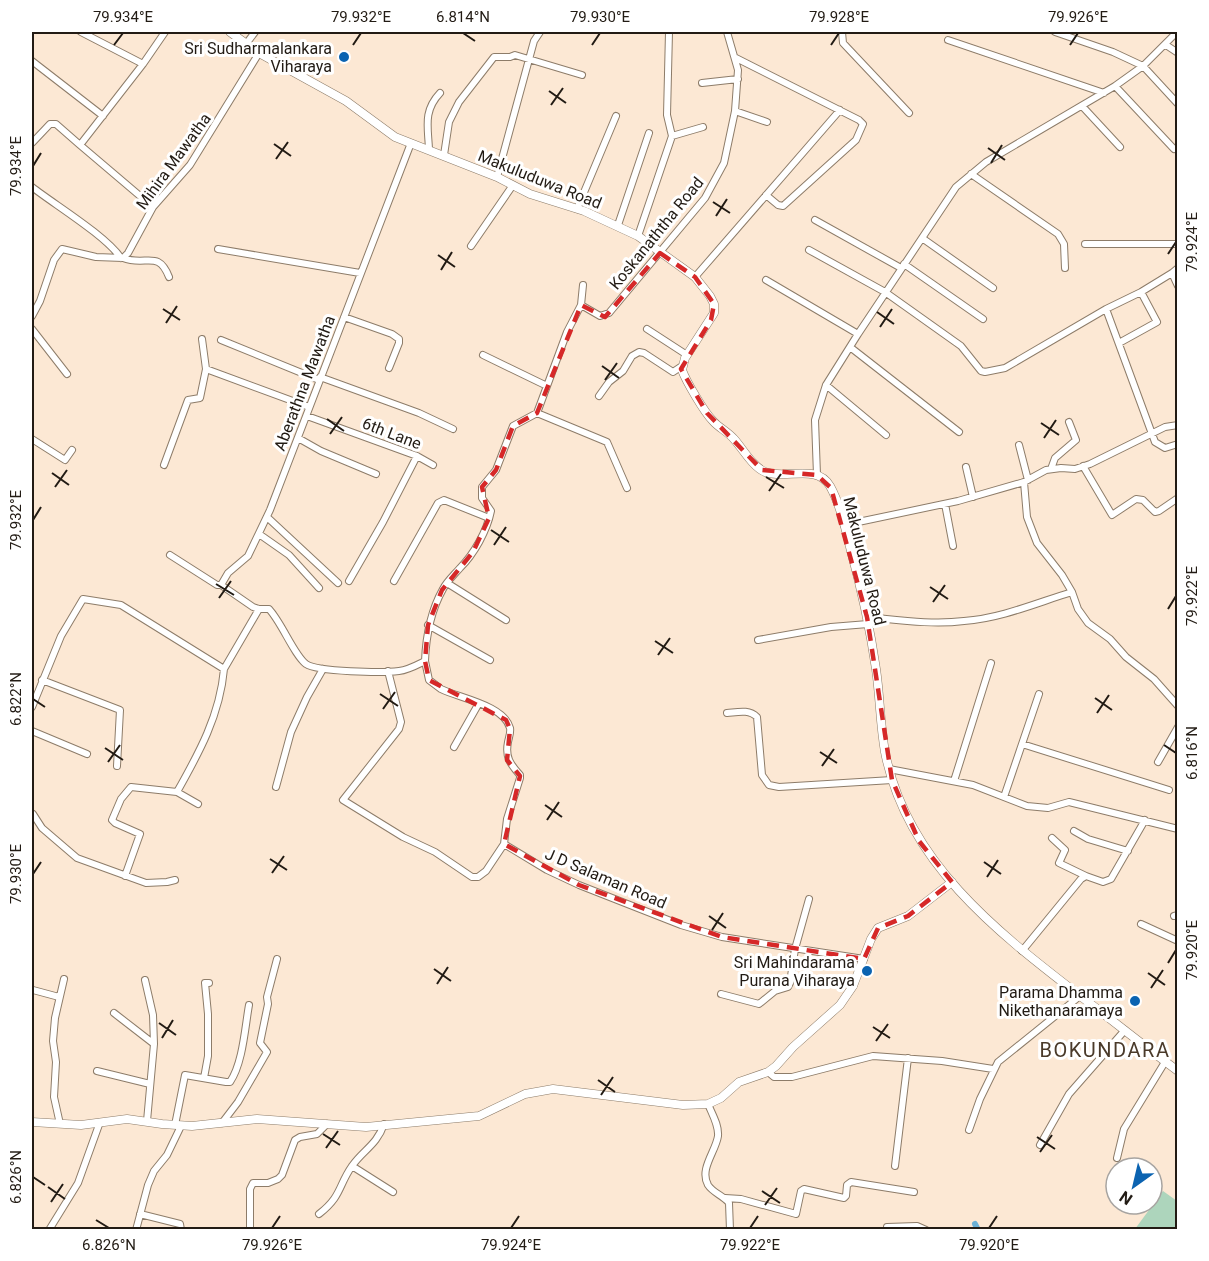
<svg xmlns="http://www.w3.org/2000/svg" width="1209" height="1261" font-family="Roboto,sans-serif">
  <rect width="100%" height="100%" fill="#fce8d4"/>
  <path fill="#add5bc" d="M1163 1191 1177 1201V1229H1135Z"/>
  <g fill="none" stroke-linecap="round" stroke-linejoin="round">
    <path stroke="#6bb0d5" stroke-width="6" d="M975 1224 978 1230"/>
    <defs>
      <path id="minor" d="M81 32 143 64
        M842 32 843 43 909 113
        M1055 32 1113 52 1143 66 1178 104
        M948 40 1104 93
        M246 44 255 32
        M1166 45 1178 53
        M736 58 859 120 863 124 856 140 783 206 778 205 766 195
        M32 61 103 116
        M702 83 738 79
        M1115 86 1174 149
        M1082 106 1120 147
        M735 111 767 122
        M672 136 703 127
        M32 143 50 124H56L80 145
        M411 143 270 510 248 556 228 573 221 585 253 607 259 609H269C282 623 294 655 306 664 318 672 382 673 399 671 408 670 417 665 425 661 426 636 430 612 443 589 447 581 454 575 460 568 474 554 487 531 491 511L482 498V487L496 470 513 426 537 413 567 332 581 305 583 285
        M429 149C428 127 423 111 440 93
        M444 155 449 122 459 102 494 57H510L515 55 582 75
        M971 174 1058 234 1064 244 1065 268
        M497 177 534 41 540 32
        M32 187C55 205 105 235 121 258
        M153 207 80 145 143 64 165 32
        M577 209 616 116
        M815 220 901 268
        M618 225 649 133
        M638 236 672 136 667 115 669 32
        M922 238 993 288
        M1085 244H1178
        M471 246 513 185
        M218 249 360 273
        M809 250 885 292 961 346 981 371 985 372 1005 368 1106 309 1141 292 1172 273 1178 268
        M123 258C146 267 158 249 169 277
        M904 264 983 319
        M1172 273 1178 286
        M695 277 840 110
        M766 280 858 334
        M581 305 600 316 609 313 705 198 724 163 735 111 738 70 727 32
        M1106 309 1155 442 1165 448 1178 444
        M32 316 40 301 54 260 62 249 96 257 123 258 128 253 153 207 190 165 259 53
        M344 317 392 334 399 339V343L389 368
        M32 329 67 374
        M647 329 687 355
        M221 340 319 380
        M1119 343 1157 322 1141 292
        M850 347 959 432
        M483 355 547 386
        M206 369 309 407
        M320 377 419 413 453 429
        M826 385 886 435
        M599 396 609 382 623 371 632 356 639 352 644 353 673 372 682 366
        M537 413 607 442 627 488
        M307 416 417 456 433 465
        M298 438 321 451 376 474
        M32 439 65 460 72 450
        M1019 445 1028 480
        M164 465 188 400 200 398 206 369 202 339
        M1083 466 1112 515 1136 499 1143 500 1155 512 1159 511 1178 498
        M966 467 973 497
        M1051 469 1055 458 1076 440 1069 422
        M817 475 815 420 826 385 858 334 956 187 986 162 1115 86 1143 66 1177 32
        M1024 482 1027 517 1037 543 1062 575 1072 592 1078 609 1088 623 1110 639 1126 657 1154 679 1178 706
        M945 504 953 546
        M267 517 338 583
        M844 525 958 501 1024 482 1046 470 1061 468 1075 469 1090 464 1165 427 1178 425
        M259 534 289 555 319 588
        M170 555 217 585H221
        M349 581 383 522 417 456
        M394 581 438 503 444 500 489 518
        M447 583 506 620
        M867 617C899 620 932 625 964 621 1002 618 1036 603 1072 592
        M428 625 490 660
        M758 640 831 627 868 624
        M425 661 429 680C433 683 437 686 441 689 459 698 504 705 510 728 511 732 509 737 508 742 505 757 510 764 520 775V778L507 819 504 844 547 870 579 885 681 925 722 937 864 959
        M224 669 259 609
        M388 671 401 722 399 729 343 800 403 837 435 852 472 877H478L486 871 504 844
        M42 680 120 710 117 766
        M32 707 61 636 83 599 121 605 224 669C220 715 199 753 177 792
        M727 713C738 712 749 709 757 717L762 775 769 785 779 787 892 780
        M32 731 87 754
        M1022 744 1169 790
        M454 747 479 703
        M1158 762 1178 727
        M889 769 973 785 1027 806 1048 808 1069 802 1178 829
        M954 781 991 663
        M276 787 291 732 307 697 323 669
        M1004 797 1039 694
        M33 814 42 828 77 858 146 883 167 882 175 880
        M1074 831 1088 839 1128 851
        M1052 838 1065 850 1059 863 1086 876
        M125 876 140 834 115 823 112 820 121 799 131 787 177 792 198 804
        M1174 916 1178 915
        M1141 924 1178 941
        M1022 951 1081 879 1086 876 1103 882 1111 879 1145 820
        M145 980 153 1015 154 1044
        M33 990 59 997
        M721 994 759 1004 775 991 788 987 790 983 795 949 809 899
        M114 1013 154 1044 147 1121
        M97 1071 150 1084
        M768 1072 774 1077H792L873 1056 942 1061 993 1069
        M204 1078 208 1056V1014L205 983H209
        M708 1104C712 1114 719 1125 718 1136 716 1151 699 1169 708 1185 713 1193 724 1196 729 1203L730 1230
        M222 1123 238 1102 267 1052 260 1043 268 1004 267 997 277 959
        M60 1124 54 1097 56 1062 53 1041 55 1018 64 979
        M175 1125 185 1075 226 1082H230C243 1063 245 1027 249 1005
        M969 1130 980 1099 998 1062 1080 996
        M1040 1145 1069 1094 1125 1030
        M1117 1158 1124 1129 1165 1062
        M352 1166 393 1192
        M895 1166 908 1058
        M725 1198 741 1199 796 1214 801 1191 804 1189 844 1198 846 1196 847 1185 851 1182 914 1192
        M140 1214 180 1224 181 1230
        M319 1214C342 1196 338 1186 352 1166 363 1150 377 1145 384 1124
        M887 1227 917 1226 926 1230
        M49 1230 78 1183 100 1122
        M136 1230 148 1185 154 1171 167 1155 181 1126
        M250 1230V1189L253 1183H268L278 1179 282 1175 295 1140 300 1137 317 1134 327 1124"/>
      <path id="tertiary" d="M230 32 259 53 346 101 395 137 497 177 530 194 584 211 638 236 695 277 710 296 714 304V313L685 358 682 370C686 381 704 412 713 421 719 428 727 431 734 439 743 449 752 466 765 472 786 480 816 463 830 486 840 504 845 527 850 547 861 587 870 628 876 669 880 696 880 724 885 752 906 861 996 931 1079 995 1112 1020 1144 1046 1178 1071
        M32 1122 81 1125 127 1119 162 1124 192 1126 257 1119 366 1127 479 1116 525 1094 553 1089 683 1105 708 1104 721 1098 739 1082 768 1072 776 1066 793 1047 840 1005 853 986 871 939 878 928 908 916 952 882"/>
    </defs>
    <use href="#minor" stroke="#8d7c69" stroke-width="8"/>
    <use href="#tertiary" stroke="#8d7c69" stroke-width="9"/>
    <use href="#minor" stroke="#fff" stroke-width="6"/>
    <use href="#tertiary" stroke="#fff" stroke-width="8"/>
  </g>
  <path fill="none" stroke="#d62828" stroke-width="4.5" stroke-dasharray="12 8" stroke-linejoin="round" d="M660 253 695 277 714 304 711 320 681 369 707 413 762 470 817 475 831 488 867 617 892 780 919 841 952 882 908 916 878 928 864 959 722 937 579 885 504 844 520 776 507 760 510 729 506 720 429 680 425 661 428 625 442 590 473 552 489 518 482 487 496 470 513 426 537 413 581 305 605 317Z"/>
  <path fill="none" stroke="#221b14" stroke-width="2" d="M463 33 475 41M114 45 123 33M353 45 361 33M592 45 600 33M831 45 839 33M1070 45 1078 33M549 91 566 103M551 105 563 88M274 144 291 156M988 148 1005 160M276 159 288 142M991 163 1002 145M33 166 41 153M713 202 730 213M716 216 727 199M1168 254 1176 242M438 255 455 267M441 270 452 252M163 309 180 320M877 312 894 324M166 323 177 306M880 327 892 309M602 366 619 378M605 380 617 363M327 419 344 431M1041 423 1059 435M330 434 342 417M1044 438 1056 420M52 473 69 485M766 477 784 488M55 487 67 470M769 491 781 474M33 520 41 507M491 530 509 542M494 545 506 527M216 584 234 595M930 587 948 599M219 598 231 581M933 602 945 585M1168 609 1176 596M655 641 673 653M658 655 670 638M380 694 398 706M1095 698 1112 710M33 699 45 707M383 709 395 692M1097 713 1109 695M1164 745 1176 753M105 748 123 760M820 752 837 763M108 762 120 745M822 766 834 749M545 805 562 817M547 820 559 802M270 859 287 870M984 862 1001 874M272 873 284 856M33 874 41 862M987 877 998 860M709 916 726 928M712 930 723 913M1168 963 1176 950M434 969 451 981M1148 973 1165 985M437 984 448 967M1151 988 1163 970M159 1023 176 1035M873 1027 890 1038M162 1038 173 1020M876 1041 888 1024M598 1080 615 1092M601 1095 613 1077M323 1134 340 1145M1037 1137 1055 1149M326 1148 338 1131M1040 1152 1052 1135M33 1177 45 1185M48 1187 65 1199M762 1191 780 1203M51 1202 63 1184M765 1205 777 1188M96 1220 109 1228M272 1228 280 1216M511 1228 519 1216M750 1228 758 1216M989 1228 997 1216"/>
  <g fill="#0b63b1" stroke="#fff" stroke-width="2">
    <circle cx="344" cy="57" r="6"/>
    <circle cx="867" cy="971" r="6"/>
    <circle cx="1135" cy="1001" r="6"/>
  </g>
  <g text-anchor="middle" stroke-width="6" stroke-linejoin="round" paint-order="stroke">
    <g font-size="16" fill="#221b14" stroke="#fff" text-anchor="end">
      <text x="332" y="54">Sri Sudharmalankara<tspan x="332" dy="18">Viharaya</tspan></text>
      <text x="855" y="968">Sri Mahindarama<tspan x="855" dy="18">Purana Viharaya</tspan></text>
      <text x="1123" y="998">Parama Dhamma<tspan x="1123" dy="18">Nikethanaramaya</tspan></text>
    </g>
    <g font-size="16" fill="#221b14" stroke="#fff">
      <text transform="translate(173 161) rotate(-54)" y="6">Mihira Mawatha</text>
      <text transform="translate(540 179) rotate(22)" y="6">Makuluduwa Road</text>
      <text transform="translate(656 233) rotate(-51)" y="6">Koskanaththa Road</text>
      <text transform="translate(304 383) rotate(-69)" y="6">Aberathna Mawatha</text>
      <text transform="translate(392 433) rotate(21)" y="6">6th Lane</text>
      <text transform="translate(865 561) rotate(76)" y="6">Makuluduwa Road</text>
      <text transform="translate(606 878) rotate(23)" y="6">J D Salaman Road</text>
    </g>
    <g font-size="20" letter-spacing="1.5" fill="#4a3a2a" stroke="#fff">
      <text x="1105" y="1057">BOKUNDARA</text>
    </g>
  </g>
  <rect width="1209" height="1261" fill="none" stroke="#ffffff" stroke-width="66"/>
  <g transform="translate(1134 1186) rotate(214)"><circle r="28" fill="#ffffff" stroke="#a7a4a1" stroke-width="1.5"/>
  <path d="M0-4.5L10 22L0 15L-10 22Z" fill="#0b63b1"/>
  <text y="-9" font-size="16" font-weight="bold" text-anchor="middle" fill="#221b14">N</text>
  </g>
  <rect x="33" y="33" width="1143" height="1195" fill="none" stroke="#221b14" stroke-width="2"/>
  <g font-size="15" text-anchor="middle" fill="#221b14">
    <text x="123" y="22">79.934°E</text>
    <text x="361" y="22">79.932°E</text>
    <text x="463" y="22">6.814°N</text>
    <text x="600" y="22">79.930°E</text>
    <text x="839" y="22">79.928°E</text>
    <text x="1078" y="22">79.926°E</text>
    <text transform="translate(16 166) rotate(-90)" y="5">79.934°E</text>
    <text transform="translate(1192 242) rotate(-90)" y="5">79.924°E</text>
    <text transform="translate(16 520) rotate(-90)" y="5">79.932°E</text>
    <text transform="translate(1192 596) rotate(-90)" y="5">79.922°E</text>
    <text transform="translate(16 699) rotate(-90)" y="5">6.822°N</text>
    <text transform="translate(1192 753) rotate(-90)" y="5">6.816°N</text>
    <text transform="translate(16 874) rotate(-90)" y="5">79.930°E</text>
    <text transform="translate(1192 950) rotate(-90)" y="5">79.920°E</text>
    <text transform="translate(16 1177) rotate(-90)" y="5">6.826°N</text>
    <text x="109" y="1250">6.826°N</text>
    <text x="272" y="1250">79.926°E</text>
    <text x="511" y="1250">79.924°E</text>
    <text x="750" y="1250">79.922°E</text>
    <text x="989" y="1250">79.920°E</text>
  </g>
</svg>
